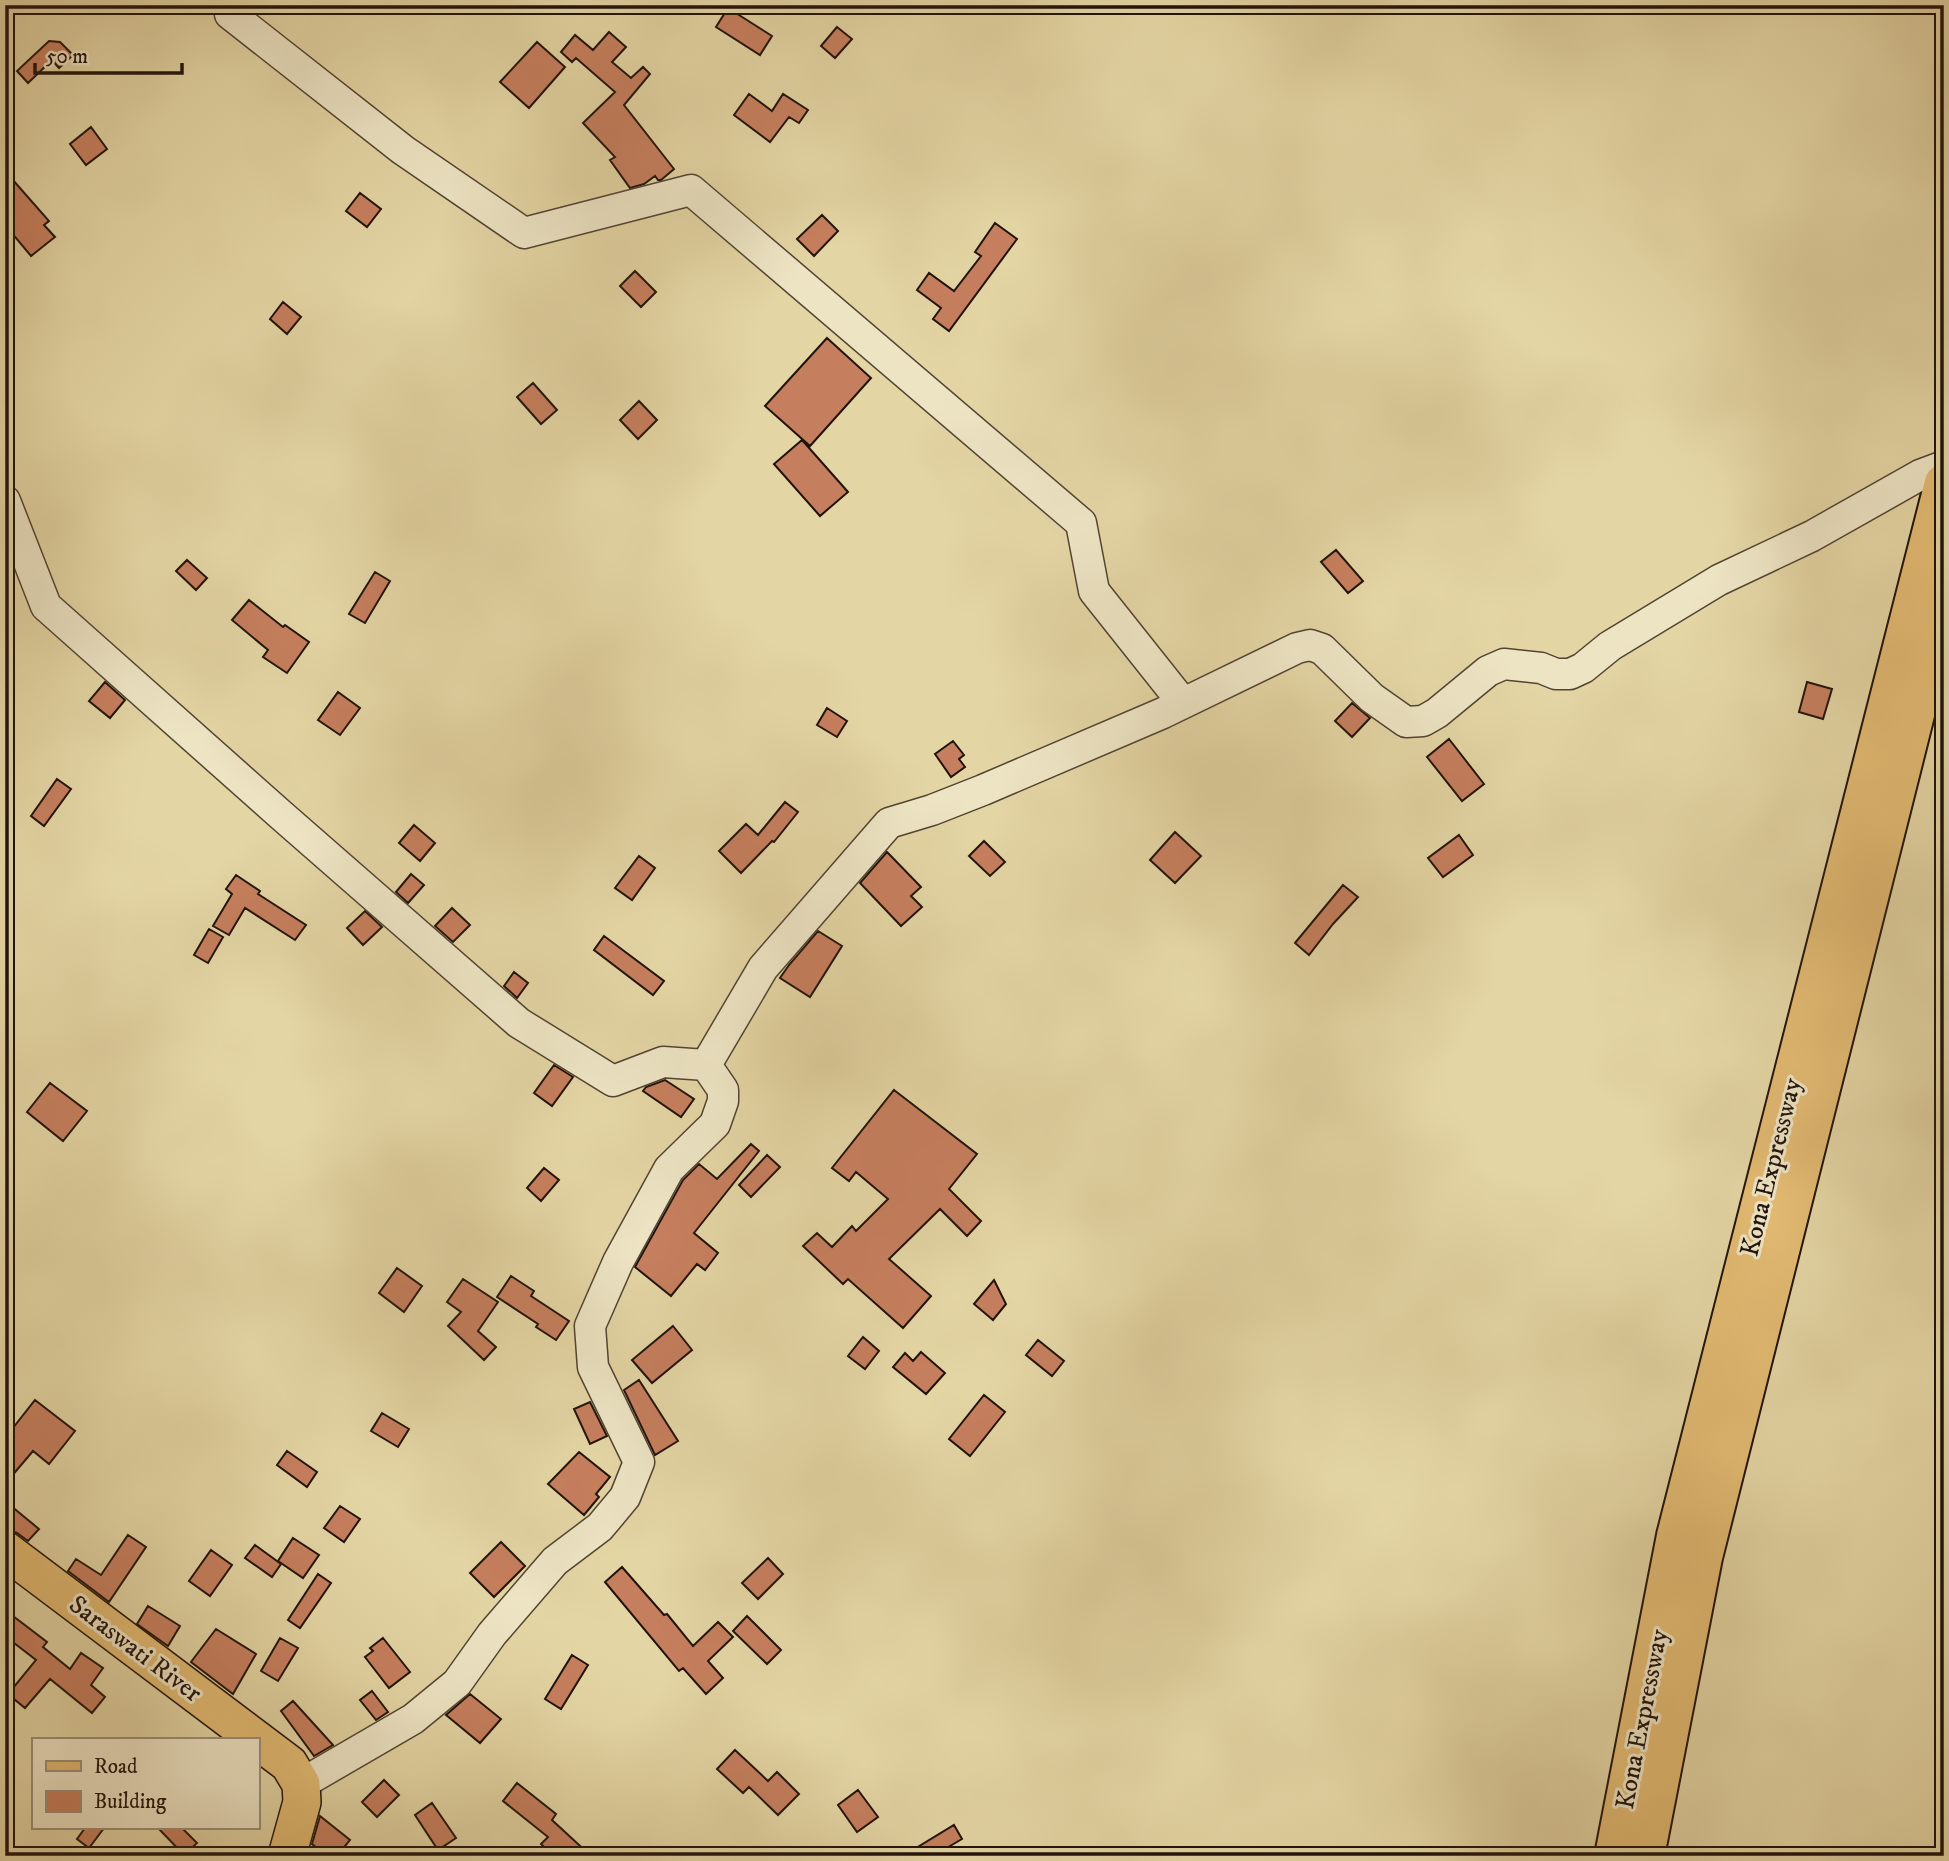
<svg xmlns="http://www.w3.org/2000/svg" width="1949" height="1861" font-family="'IM FELL DW Pica',serif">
  <rect width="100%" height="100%" fill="#e4d5a4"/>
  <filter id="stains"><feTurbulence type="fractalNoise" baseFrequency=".00286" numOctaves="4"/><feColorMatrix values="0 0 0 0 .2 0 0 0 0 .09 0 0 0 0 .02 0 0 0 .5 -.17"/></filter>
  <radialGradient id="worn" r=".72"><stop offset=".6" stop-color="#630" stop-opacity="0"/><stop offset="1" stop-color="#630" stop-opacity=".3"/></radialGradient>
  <path fill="#c67f5e" stroke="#21130c" stroke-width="2" d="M728 8 772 36 760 55 716 27Z
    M837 27 852 39 835 58 821 46Z
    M609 32 626 47 612 62 631 78 643 67 650 74 624 105 674 169 661 180H658L655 176 644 184 630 188 610 160 615 157 583 123 615 92 576 58 572 62 561 52 575 35 593 50Z
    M49 41 60 42 73 55 59 68 52 60 28 83 17 71Z
    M537 42 565 67 529 108 500 82Z
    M749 94 772 111 783 94 808 110 799 123 789 117 770 142 734 115Z
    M91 127 107 149 86 165 70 144Z
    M5 171 49 221 44 225 55 237 31 256 5 225Z
    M360 193 381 209 367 227 346 211Z
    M822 215 838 231 814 256 797 239Z
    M995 223 1017 239 949 331 933 319 941 308 917 290 929 273 954 291 981 256 975 252Z
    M635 271 656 292 641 307 620 286Z
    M283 302 301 317 287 334 270 319Z
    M827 338 871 378 810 446 765 406Z
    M533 383 557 410 541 424 517 397Z
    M639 401 657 420 638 439 620 420Z
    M802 440 848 492 820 516 774 464Z
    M1336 550 1363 581 1348 593 1321 562Z
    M187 560 207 578 196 590 176 571Z
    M375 572 390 581 365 623 349 614Z
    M249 600 283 627 285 625 309 642 287 673 263 657 268 650 232 620Z
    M105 682 125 700 110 718 89 701Z
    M1807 682 1832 689 1823 719 1799 712Z
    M338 692 360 708 340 735 318 720Z
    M1352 703 1370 718 1352 737 1335 721Z
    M827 708 847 721 837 737 817 725Z
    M1449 739 1484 784 1462 801 1427 757Z
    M953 741 964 755 959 759 965 767 951 777 935 754Z
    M57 779 71 789 44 826 31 816Z
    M785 802 798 812 774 842 772 841 741 873 719 851 746 824 758 835Z
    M414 825 435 843 420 861 399 843Z
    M1175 832 1201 856 1175 883 1150 860Z
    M1459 835 1473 855 1443 877 1428 858Z
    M984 841 1005 862 990 876 969 856Z
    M887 852 921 887 911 896 922 907 901 926 860 883Z
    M639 856 655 868 632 900 615 888Z
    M411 874 424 885 408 903 396 892Z
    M236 875 260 891 258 894 306 925 295 940 245 908 229 935 213 926 232 894 226 889Z
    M1343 885 1358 897 1333 924 1309 955 1295 943Z
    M452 908 470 925 453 942 435 926Z
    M365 911 382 927 363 945 347 928Z
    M209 929 223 937 208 963 194 955Z
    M818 931 842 946 810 997 780 978 789 965Z
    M604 936 664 981 653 995 594 950Z
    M514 972 528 983 517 998 504 986Z
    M554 1065 573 1077 552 1106 534 1093Z
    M665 1080 694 1099 681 1117 643 1091 646 1087Z
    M50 1083 87 1111 63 1141 27 1112Z
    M894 1090 977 1154 949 1189 981 1221 967 1236 940 1209 889 1259 931 1296 903 1328 848 1279 843 1284 803 1246 817 1233 832 1247 852 1226 856 1231 888 1199 856 1172 849 1181 832 1168Z
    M751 1144 759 1151 694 1233 718 1253 705 1270 697 1264 671 1296 635 1267 683 1180 699 1164 717 1179Z
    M767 1155 780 1167 751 1197 739 1185Z
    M544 1168 559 1180 541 1201 527 1188Z
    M397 1268 422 1286 404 1312 379 1293Z
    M511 1276 534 1291 531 1296 569 1321 556 1340 536 1327 538 1324 497 1297Z
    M463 1279 498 1302 478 1331 496 1347 484 1360 448 1326 461 1312 447 1302Z
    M994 1280 1006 1304 993 1320 974 1304Z
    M673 1326 692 1350 652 1383 632 1360Z
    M863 1337 879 1351 865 1369 848 1356Z
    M1038 1340 1064 1361 1052 1376 1026 1355Z
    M921 1352 945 1373 926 1394 893 1367 905 1353 913 1361Z
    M639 1380 678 1441 655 1455 624 1390Z
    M984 1395 1005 1412 970 1456 949 1439Z
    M35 1400 75 1431 49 1464 33 1451 5 1484V1447L14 1437 9 1433Z
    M590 1402 607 1436 590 1444 574 1409Z
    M382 1413 409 1429 398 1447 371 1431Z
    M287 1451 317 1472 307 1487 277 1465Z
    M579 1452 610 1477 596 1494 599 1497 584 1515 548 1484Z
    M5 1501 39 1529 28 1541 17 1533 5 1529Z
    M340 1506 360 1519 344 1542 324 1528Z
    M128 1535 146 1547 109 1602 68 1571 76 1559 101 1575Z
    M293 1538 319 1555 303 1578 278 1561Z
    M501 1542 525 1566 494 1597 470 1573Z
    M255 1545 281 1564 272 1577 245 1558Z
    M211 1550 232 1565 210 1596 189 1581Z
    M768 1558 783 1574 758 1599 742 1583Z
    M622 1567 664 1615 667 1614 693 1646 718 1622 733 1637 708 1661 723 1678 706 1694 683 1668 679 1671 605 1582Z
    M318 1574 331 1583 300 1628 288 1620Z
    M148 1606 180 1626 168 1646 137 1624Z
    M13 1616 47 1642 43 1647 70 1669 81 1653 103 1668 91 1685 105 1697 92 1713 50 1679 25 1708 8 1694 36 1660 5 1636V1626Z
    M747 1616 781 1650 767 1664 733 1631Z
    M216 1629 256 1654 233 1694 191 1662Z
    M280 1638 298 1648 278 1681 261 1671Z
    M383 1638 410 1672 389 1688 365 1657 373 1651 370 1648Z
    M572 1655 588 1665 561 1709 545 1699Z
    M372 1691 388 1712 376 1720 360 1700Z
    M470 1694 501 1719 480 1743 446 1715Z
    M293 1701 333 1745 314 1756 281 1711Z
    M735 1750 768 1781 777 1772 799 1794 778 1815 749 1787 743 1793 717 1769Z
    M384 1780 399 1795 377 1817 362 1802Z
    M517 1783 556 1814 552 1820 591 1856H553L541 1844 548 1837 503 1801Z
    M858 1790 878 1817 857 1832 838 1805Z
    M432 1803 456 1838 438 1850 415 1815Z
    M320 1816 350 1840 337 1856H328L312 1844Z
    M954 1825 962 1839 933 1856H903Z
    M85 1828H104L89 1848 77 1839Z
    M158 1828H182L197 1843 184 1855Z"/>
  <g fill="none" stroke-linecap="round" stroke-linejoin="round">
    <defs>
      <path id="minor" d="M235 5 230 14 403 150 524 233 691 190 1081 523 1094 591 1183 703
        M5 501 46 606 281 815 519 1023 613 1081 663 1062 706 1065
        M301 1784 413 1719 457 1683 492 1634 555 1561 600 1527 625 1497 639 1462 593 1367 590 1326 618 1262 669 1169 715 1124 723 1101V1090L706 1065 763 968 889 823 932 810 983 790 1163 713 1297 648 1310 645 1322 649 1372 698 1406 722 1423 721 1437 713 1488 671 1504 664 1541 668 1556 674H1570L1583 668 1610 646 1719 580 1812 536 1920 475 1944 466"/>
      <path id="major" d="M5 1550 289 1764 301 1784 302 1802 287 1856"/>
      <path id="highway" d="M1614 1856 1676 1536 1944 483
        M1645 1856 1703 1557 1944 599"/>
    </defs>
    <use href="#minor" stroke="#524432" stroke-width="33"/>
    <use href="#major" stroke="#21130c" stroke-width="40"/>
    <use href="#highway" stroke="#21130c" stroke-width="42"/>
    <use href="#minor" stroke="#ede4c4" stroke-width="30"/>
    <use href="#major" stroke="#e2ba72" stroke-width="37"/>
    <use href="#highway" stroke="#e2ba72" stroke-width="38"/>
  </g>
  <g text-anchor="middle" stroke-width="6" stroke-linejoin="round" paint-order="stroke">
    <g font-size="26" fill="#21130c" stroke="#ede4c4">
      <text transform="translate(1770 1167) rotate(-76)" y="9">Kona Expressway</text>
      <text transform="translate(136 1648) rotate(37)" y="9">Saraswati River</text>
      <text transform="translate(1641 1719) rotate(-79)" y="9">Kona Expressway</text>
    </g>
  </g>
  <rect width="1949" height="1861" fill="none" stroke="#e4d5a4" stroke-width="28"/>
  <rect x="7" y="7" width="1935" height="1847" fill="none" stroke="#21130c" stroke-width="3.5"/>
  <rect x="14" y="14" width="1921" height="1833" fill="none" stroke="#21130c" stroke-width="2"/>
  <rect x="32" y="1738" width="228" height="91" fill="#ede4c4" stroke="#9b907a" stroke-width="2"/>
  <rect x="46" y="1761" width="35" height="10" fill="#e2ba72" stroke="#9b907a" stroke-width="2"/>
  <text x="94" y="1773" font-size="21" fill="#21130c">Road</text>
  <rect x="46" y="1791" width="35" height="21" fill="#c67f5e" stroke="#9b907a" stroke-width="2"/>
  <text x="94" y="1808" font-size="21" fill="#21130c">Building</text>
  <path d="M35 63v10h147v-10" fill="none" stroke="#21130c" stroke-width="3.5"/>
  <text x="46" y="63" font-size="21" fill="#21130c" stroke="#ede4c4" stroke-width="5" paint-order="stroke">50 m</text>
  <rect width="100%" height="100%" filter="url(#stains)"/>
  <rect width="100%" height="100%" fill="url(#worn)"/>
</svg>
